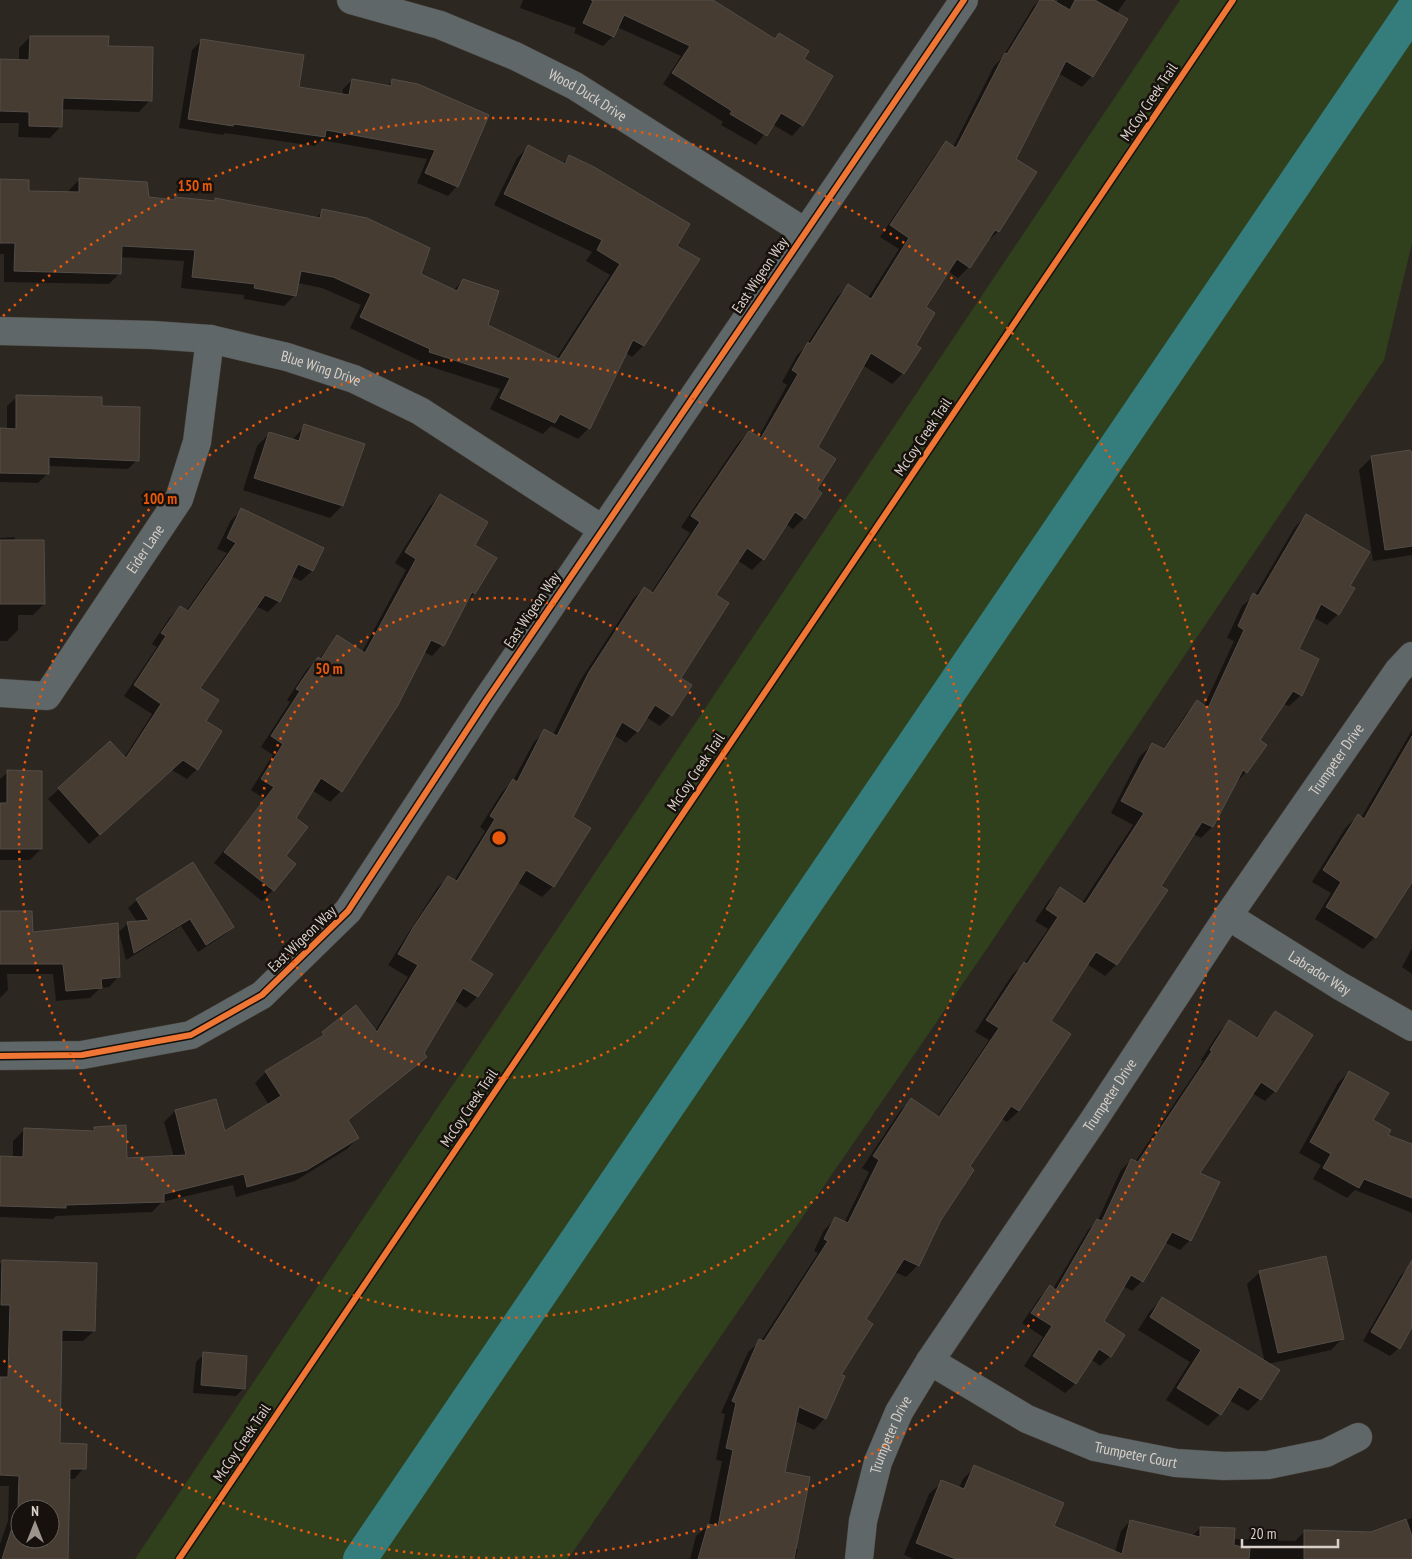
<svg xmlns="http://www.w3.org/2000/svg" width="1412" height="1559" font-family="'PT Sans Narrow',sans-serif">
  <rect width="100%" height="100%" fill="#2d2721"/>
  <path fill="#30401c" d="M1180 0H1412V243L1384 360 988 947 568 1559H135Z"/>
  <path fill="#0007" fill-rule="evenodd" d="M523 0H711L774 40 779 35 803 59 832 76 802 125 792 136 772 124 756 145 721 125 723 122 663 84 681 56 617 27 613 36 603 46 574 33 576 28 520 8Z
    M1040 0H1050L1056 3 1058 0H1126L1116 14 1092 76 1082 87 1058 73 1014 159 1035 172 998 232 986 242 969 267 958 278 948 271 924 308 903 373 892 384 864 366 816 448 815 490 804 518 793 529 786 524 763 559 752 570 737 560 715 595 679 679 671 715 660 726 646 717 637 732 626 743 614 735 571 817 589 829 553 886 542 897 517 882 469 961 491 974 477 997 466 1008 454 1000 422 1053 425 1056 347 1121 358 1138 347 1149 295 1181 236 1197 233 1185 162 1202 152 1212 56 1216 53 1219 0 1217V1157L13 1158V1141L24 1130 90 1132 94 1128 126 1159 174 1157 164 1122 175 1111 224 1133 269 1105 255 1083 266 1072 312 1044 356 1007 375 1031 408 977 388 965 437 888 448 877 454 881 485 831 480 827 502 792 513 781 534 742 545 731 553 735 578 684 633 599 644 588 651 593 690 533 681 527 738 443 749 432 758 438 787 385 782 382 797 355 806 346 837 297 848 286 868 298 899 249 880 237 936 154 947 143 953 147 994 66 1002 58 1033 7Z
    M30 37 107 47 150 100 139 112 61 109V126L50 138 18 137 19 123H0V60L19 61V48Z
    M201 41 298 88 342 96 343 89 352 80 387 86 393 81 418 85 457 186 448 196 417 183 427 159 321 140 315 146 225 133 223 135 179 128 192 50Z
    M528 147 562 164 569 157 675 246 643 346 632 357 626 353 589 428 578 439 551 426 543 434 490 409 500 389 419 363 420 361 350 328 361 305 322 288 298 283 295 295 284 306 244 299V295L181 288 184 261 120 257V273L109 284 4 282V254H0V180L27 193H69V190L80 179 110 180V182L148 198 173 201 176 198 212 202 216 199 315 219 323 211 419 275 453 291 463 280 486 325 556 359 610 275 586 261 592 252 494 205 517 158Z
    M17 397 137 460 128 469 48 466V473L38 483 0 482V430H7V406Z
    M305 426 342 506 330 518 243 490 257 446 269 434 292 440Z
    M1412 453V555L1373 561 1359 470 1372 457Z
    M440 495 473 545 474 594 466 602 442 645 432 656 424 652 341 791 330 802 312 790 294 818 273 890 262 901 214 863 265 799 251 790 273 755 261 747 290 702 287 700 307 669 319 659 337 636 362 652 406 570 395 563 430 506Z
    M242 510 322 549 312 571 301 581 291 576 278 602 268 612 255 606 198 688 204 721 197 769 187 779 172 770 89 844 48 799 110 743 124 758 152 714 124 696 157 647 152 644 170 617 180 607 186 611 227 553 217 549 231 520Z
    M1306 516 1348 586 1338 614 1327 625 1313 617 1297 650 1301 695 1289 706 1283 704 1258 740 1246 772 1235 784 1212 827 1201 838 1193 834 1159 886 1116 965 1105 976 1087 964 1049 1021 1019 1111 1007 1122 1001 1118 968 1167 918 1265 906 1277 895 1272 864 1320 839 1375 825 1418 814 1430 795 1421 784 1473 795 1548 798 1549 795 1559H690L696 1536 709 1525 722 1461 716 1460 725 1414 721 1413 748 1352 761 1341 818 1253 814 1251 824 1230 836 1218 844 1223 869 1172 862 1168 900 1111 911 1100 937 1117 989 1040 975 1032 1012 975 1024 964 1048 929 1035 921 1049 900 1060 889 1082 903 1133 825 1111 813 1140 756 1152 745 1162 750 1186 714 1197 702 1204 706 1234 641 1227 638 1242 606 1255 595 1295 527Z
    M14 537 44 604 33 615H18V630L7 641H0V538Z
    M1412 730V880L1375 937 1363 949 1315 919 1331 893 1312 882 1346 827 1358 816 1361 818Z
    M8 772 41 849 30 860H0V779Z
    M137 900 233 927 224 935 198 952 181 926 126 960 119 932 127 924 138 923 128 908Z
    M0 913 32 933 119 976 109 987 100 988 90 998 56 1001 53 974H7L8 990 0 998Z
    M1412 948V974L1402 967Z
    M1275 1013 1311 1036 1275 1091 1265 1101 1252 1093 1199 1174 1190 1240 1180 1250 1164 1242 1142 1281 1132 1291 1123 1286 1103 1321 1110 1356 1100 1366 1091 1359 1075 1384 1065 1393 1024 1366 1043 1337 1022 1323 1040 1297 1050 1287 1053 1289 1088 1230 1098 1220 1121 1170 1131 1160 1135 1162 1203 1061 1201 1060 1219 1032 1229 1022 1255 1038Z
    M1349 1072 1372 1121 1386 1135 1412 1146V1213L1355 1190 1347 1198 1313 1179 1321 1165 1299 1153 1338 1083Z
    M3 1261 94 1331 83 1341H61L59 1445 84 1468 74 1479H69L66 1559H0V1544L8 1521 9 1486H0V1264ZM20 1509H50V1539H20Z
    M1409 1267 1412 1268V1325L1399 1348 1390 1356 1363 1341 1401 1275Z
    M1260 1272 1343 1338 1331 1350 1268 1364 1260 1399 1248 1411 1229 1400 1220 1414 1208 1426 1166 1400 1190 1362 1138 1330 1150 1311 1162 1299 1265 1363 1247 1284Z
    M204 1354 244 1388 236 1396 193 1393 196 1362Z
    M975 1467 1052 1527 1075 1559H914L904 1555 929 1494 942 1482 959 1488 963 1479Z
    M1412 1518V1559H1369L1376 1531Z
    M1130 1521 1192 1536 1200 1528 1233 1539 1295 1541 1305 1531 1347 1559H1113L1121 1531Z"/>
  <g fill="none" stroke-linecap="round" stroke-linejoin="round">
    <path stroke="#357c7c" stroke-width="34" d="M360 1559 1412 11"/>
  </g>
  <path fill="#463c32" stroke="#524d48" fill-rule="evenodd" d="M591 0H713L775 39 779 33 809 51 804 59 833 76 803 126 781 113 767 136 730 114 732 111 672 73 690 46 624 15 614 37 583 23 593 1Z
    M1040 0H1053L1070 10 1075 0H1095L1128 19 1093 77 1066 61 1016 159 1037 172 999 232 995 230 970 268 957 259 926 307 935 313 916 345 921 348 904 374 871 353 818 447 836 459 817 489 822 493 805 519 795 512 764 560 747 548 716 595 729 603 681 678 692 685 672 716 655 705 638 732 622 722 573 817 591 828 554 887 526 870 470 960 493 974 478 997 463 988 424 1053 427 1057 348 1120 359 1138 307 1170 247 1187 244 1174 164 1194V1202L66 1205V1208L0 1206V1156L23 1157 24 1128 94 1131V1127L126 1125 127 1158 186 1155 175 1110 216 1099 225 1131 281 1096 265 1071 324 1035 322 1032 356 1005 377 1032 418 965 398 954 414 926 448 876 457 881 495 819 490 816 513 779 517 782 544 729 557 736 589 672 644 587 653 593 700 522 691 516 749 431 761 438 798 374 792 370 808 342 810 344 848 284 871 299 909 238 890 225 946 141 956 148 1005 53 1007 54Z
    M30 36H109L108 46 153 47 152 101 63 98 62 127 29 126V112L0 111V59L29 60Z
    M201 39 304 55 299 87 349 95 352 79 391 86 392 79 418 84 489 115 458 187 425 173 435 150 326 130 325 137 234 124 233 126 188 119Z
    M528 145 565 164 569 155 594 167 690 224 677 246 700 259 644 346 633 340 590 429 560 414 555 423 500 398 510 378 429 352 430 349 360 317 371 294 333 277 301 271 296 296 254 288 255 284 192 277 195 250 122 246 121 274 14 271 15 243H0V179L29 180V191L79 192V178L147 182 149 197 175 200V197L215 201V198L320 218 322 209 367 218 430 248 421 274 457 291 463 279 499 291 488 325 559 359 620 264 597 250 602 240 504 194Z
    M16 395 102 397V406L140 407 139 461 49 457V474L0 473V428L16 429Z
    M304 424 365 444 343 506 254 478 269 432 299 441Z
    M1410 450 1412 452V546L1385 550 1371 456Z
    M440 494 488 522 475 545 497 558 475 594 472 592 444 646 431 640 398 705 342 792 321 778 296 818 308 827 286 856 296 864 274 891 224 852 274 787 261 779 283 744 271 736 300 691 296 689 318 657 321 659 337 635 365 653 416 559 405 552Z
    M241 508 324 548 313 571 298 564 280 602 265 595 200 688 219 700 206 721 222 731 198 770 183 760 100 835 58 788 110 741 126 758 161 704 134 685 166 636 161 633 180 606 188 611 236 543 227 538Z
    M1306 514 1370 552 1350 586 1355 588 1339 615 1321 604 1299 649 1319 659 1302 696 1293 691 1260 740 1267 745 1247 773 1243 770 1213 827 1202 822 1161 886 1168 890 1117 965 1096 952 1051 1021 1071 1034 1019 1111 1011 1106 970 1166 974 1170 941 1220 919 1266 904 1259 866 1319 873 1324 841 1375 845 1376 826 1419 799 1407 785 1472 810 1477 794 1559H698L708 1524 718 1526 733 1450 726 1448 736 1403 732 1401 759 1339 764 1341 828 1241 824 1239 835 1217 848 1223 879 1160 873 1156 911 1098 939 1117 999 1028 986 1020 1024 962 1027 964 1058 917 1046 909 1060 887 1085 904 1144 813 1121 801 1152 743 1164 749 1197 700 1208 708 1244 630 1238 626 1253 593 1258 596Z
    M0 540H44L45 604H0Z
    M1412 736V882L1376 938 1326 907 1341 882 1323 870 1358 814 1364 819Z
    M7 770 42 771V849H0V803H7Z
    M193 862 234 927 206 945 190 919 134 953 127 922 149 920 136 899Z
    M0 911H32L33 932 118 923 120 977 101 979 102 988 66 991 63 964H0Z
    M1275 1011 1313 1035 1276 1092 1261 1082 1200 1173 1220 1182 1191 1241 1172 1232 1143 1282 1131 1275 1104 1321 1125 1335 1111 1357 1099 1349 1076 1384 1033 1356 1052 1326 1031 1313 1050 1285 1056 1290 1097 1219 1102 1221 1131 1159 1138 1162 1212 1051 1210 1050 1229 1020 1257 1038Z
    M1349 1071 1389 1093 1373 1120 1391 1130 1388 1135 1412 1144V1198L1364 1179 1359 1188 1323 1168 1331 1154 1310 1142Z
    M1326 1256 1344 1339 1278 1353 1259 1271Z
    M2 1260 97 1263 95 1331 62 1330 60 1443 87 1444 86 1469H70L68 1559H2L18 1509 19 1476 0 1475V1377H8L10 1305H1ZM20 1509H50V1539H20Z
    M1412 1260V1327L1400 1349 1371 1332Z
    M1162 1297 1280 1370 1261 1400 1239 1387 1221 1415 1177 1388 1201 1350 1150 1317Z
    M203 1352 247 1356 245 1389 201 1385Z
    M974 1465 1064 1503 1054 1526 1122 1554 1130 1520 1200 1537V1527L1235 1528 1234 1545 1250 1549 1249 1559H956L916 1543 941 1480 964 1489Z
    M1406 1519 1412 1536V1559H1304V1530L1371 1532Z"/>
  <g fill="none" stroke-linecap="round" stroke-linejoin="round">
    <defs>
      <g id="street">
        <path id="s1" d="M351 0 440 25 515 56 575 86 805 232"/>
        <path id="s2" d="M0 331 153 335 210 339 287 357 354 379 420 411 602 529"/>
        <path id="s3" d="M0 693 47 696 179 499 197 442 210 339"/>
        <path id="s4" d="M1228 916 1340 986 1412 1027"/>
        <path d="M0 1056 82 1055 191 1035 262 995 348 911 486 701 964 0"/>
        <path id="s5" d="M930 1361 1027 1419 1095 1447 1176 1463 1224 1466 1268 1465 1326 1453 1358 1437"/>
        <path id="s6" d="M859 1559 863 1521 878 1462 899 1412 930 1361 1093 1121 1228 916 1398 671 1412 656"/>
      </g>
    </defs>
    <use href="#street" stroke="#48423d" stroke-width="29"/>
    <use href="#street" stroke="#5f6768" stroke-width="28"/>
    <defs>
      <path id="cycleway" d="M0 1056 82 1055 191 1035 262 995 348 911 486 701 964 0
        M179 1559 1233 0"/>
    </defs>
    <use href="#cycleway" stroke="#16110c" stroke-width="9"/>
    <use href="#cycleway" stroke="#f07635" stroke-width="6"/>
  </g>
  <g fill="none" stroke="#e8590c" stroke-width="2.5" stroke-dasharray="2.5 5">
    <circle cx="499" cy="838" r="240"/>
    <circle cx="499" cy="838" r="480"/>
    <path d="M3 316A720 720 0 1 1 3 1360"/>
  </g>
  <g text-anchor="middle" stroke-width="5" stroke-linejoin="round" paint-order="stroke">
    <g font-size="15" fill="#d8d0c9" stroke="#16110c">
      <text dy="5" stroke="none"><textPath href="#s1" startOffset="256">Wood Duck Drive</textPath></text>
      <text transform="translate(1149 102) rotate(-56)" y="5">McCoy Creek Trail</text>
      <text transform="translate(760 275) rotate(-56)" y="5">East Wigeon Way</text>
      <text dy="5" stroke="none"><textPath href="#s2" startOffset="325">Blue Wing Drive</textPath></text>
      <text transform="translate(923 437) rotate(-56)" y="5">McCoy Creek Trail</text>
      <text dy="5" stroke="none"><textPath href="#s3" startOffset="224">Eider Lane</textPath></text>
      <text transform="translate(532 610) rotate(-56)" y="5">East Wigeon Way</text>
      <text dy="5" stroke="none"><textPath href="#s6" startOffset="939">Trumpeter Drive</textPath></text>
      <text transform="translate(696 772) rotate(-56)" y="5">McCoy Creek Trail</text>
      <text transform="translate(302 939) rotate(-44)" y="5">East Wigeon Way</text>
      <text dy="5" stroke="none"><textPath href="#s4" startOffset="108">Labrador Way</textPath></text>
      <text dy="5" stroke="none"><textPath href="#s6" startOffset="534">Trumpeter Drive</textPath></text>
      <text transform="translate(469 1108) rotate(-56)" y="5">McCoy Creek Trail</text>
      <text dy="5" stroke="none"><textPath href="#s6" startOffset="129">Trumpeter Drive</textPath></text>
      <text transform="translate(242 1443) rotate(-56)" y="5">McCoy Creek Trail</text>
      <text dy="5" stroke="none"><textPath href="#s5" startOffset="228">Trumpeter Court</textPath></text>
    </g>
  </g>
  <circle cx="499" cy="838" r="8" fill="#e8590c" stroke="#16110c" stroke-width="2.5"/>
  <g font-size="15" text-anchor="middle" font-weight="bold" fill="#e8590c" stroke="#16110c" stroke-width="5" stroke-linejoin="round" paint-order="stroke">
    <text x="195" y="191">150 m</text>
    <text x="160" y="504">100 m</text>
    <text x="329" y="674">50 m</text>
  </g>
  <g transform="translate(35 1524)"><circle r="24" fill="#16110c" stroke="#645d58"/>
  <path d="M0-4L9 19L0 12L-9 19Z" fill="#9c958e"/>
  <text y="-8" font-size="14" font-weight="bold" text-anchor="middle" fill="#d8d0c9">N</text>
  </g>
  <path d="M1242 1539v8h96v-8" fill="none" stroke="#d8d0c9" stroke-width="2.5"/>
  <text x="1250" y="1539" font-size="15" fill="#d8d0c9" stroke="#16110c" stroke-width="4" paint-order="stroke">20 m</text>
</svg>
